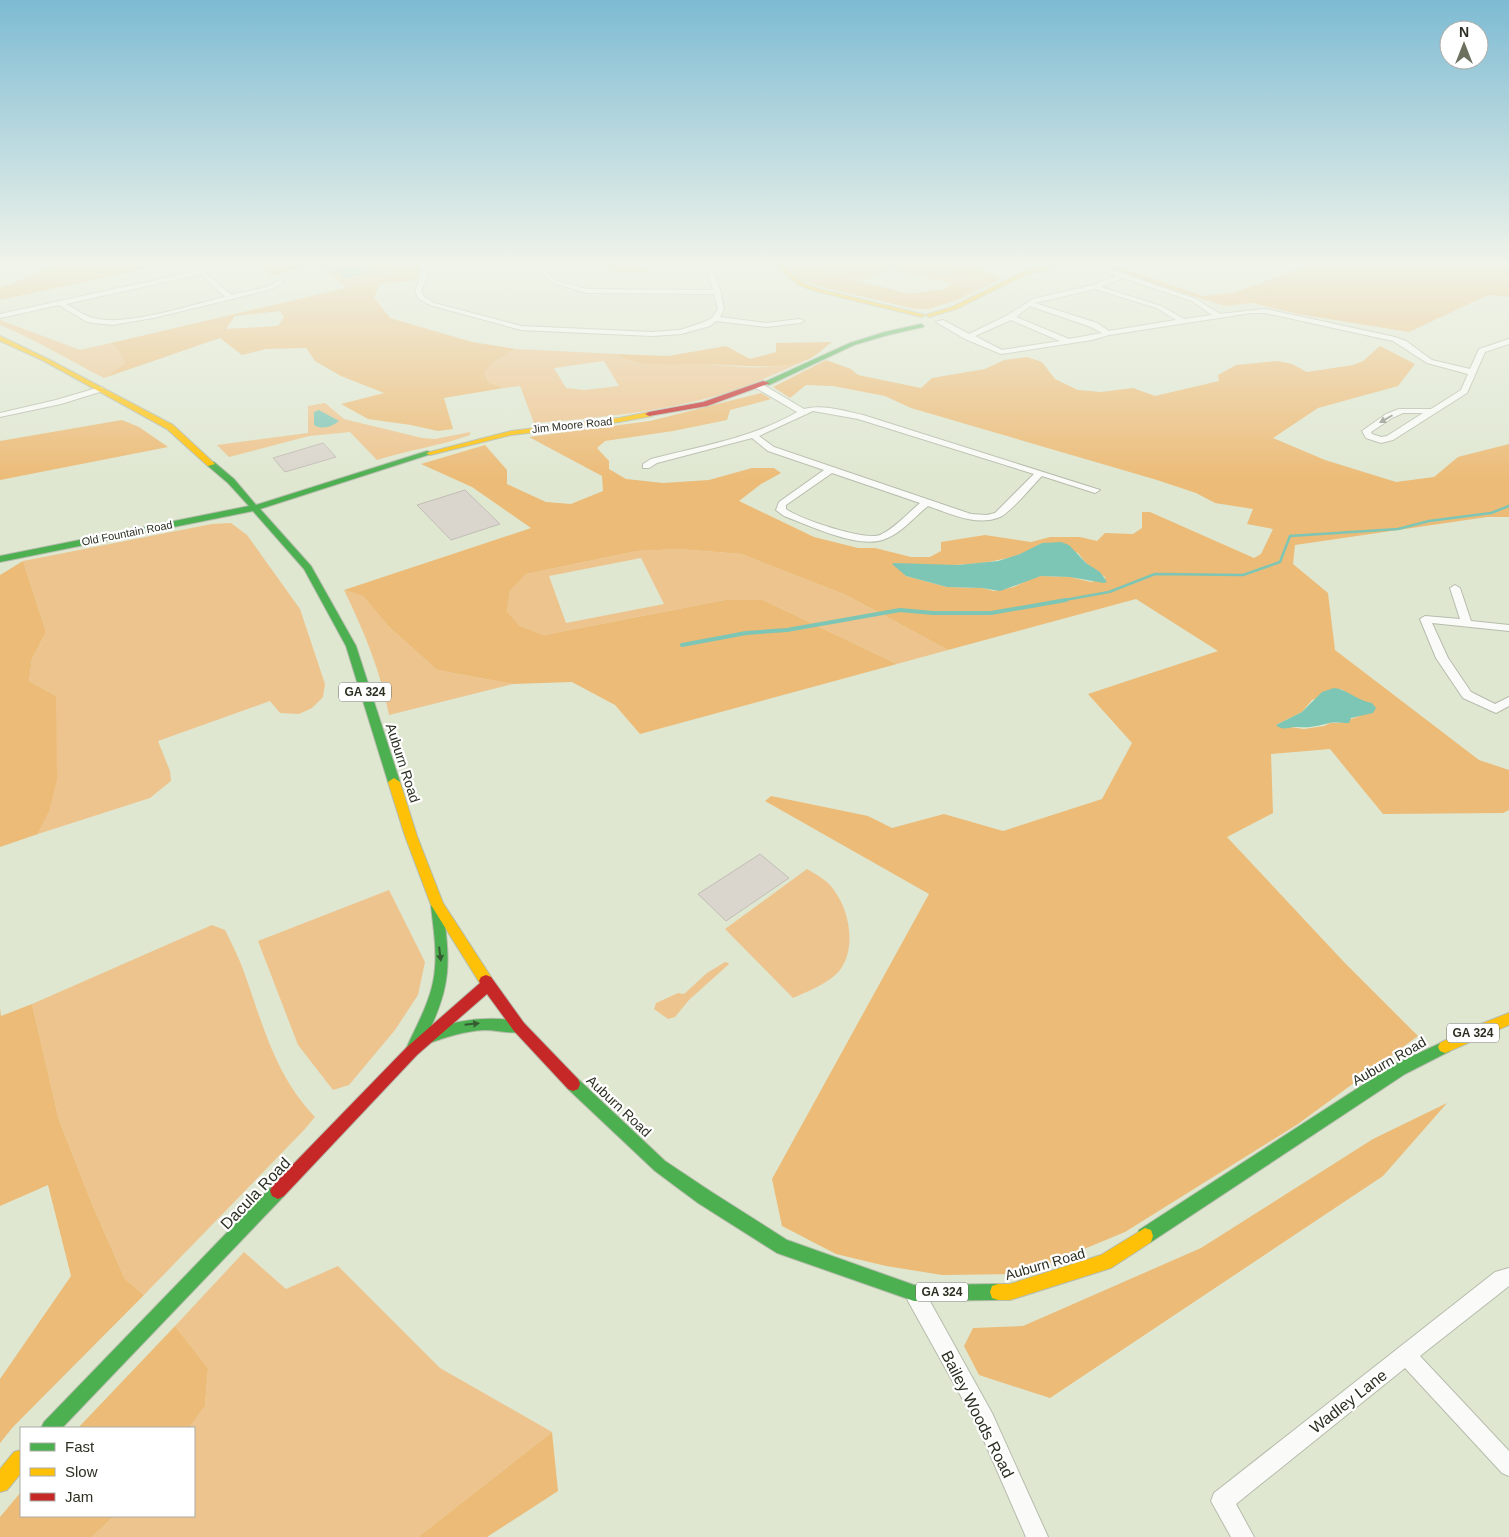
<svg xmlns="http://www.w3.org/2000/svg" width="1509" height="1537" font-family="Helvetica,sans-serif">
  <rect width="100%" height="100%" fill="#dfe7d1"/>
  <path fill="#eec48e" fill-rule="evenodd" d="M317 264H329L345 279 372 272 341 264H361L407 274 347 288Z
    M819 264H916L994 282 960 299 971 288 890 269 863 281 827 273 817 265Z
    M0 320 80 350 111 343 119 351 125 363 104 378C69 360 36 340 0 325Z
    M516 349 615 354C639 369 667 363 694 363 711 364 727 366 744 367 764 369 785 364 805 361 779 372 751 386 723 394 661 412 598 418 534 423L520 386 504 388 488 382 483 373 493 362ZM604 361 619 386 585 390 566 388 554 368Z
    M325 403 344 419 422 438 435 439 470 432V435C440 446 408 450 377 460L350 432 309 436 229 457 217 445 308 433V406Z
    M231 523 247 535 300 609 325 684 323 697 312 708 299 714 280 713 270 701 158 741 170 771 171 781 150 798 38 834 49 812 56 696 29 681 32 659 46 632 23 561 212 524Z
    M679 549 741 554 846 595 948 650 897 664 763 600H725L544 635 520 626 507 611 510 591 526 574 637 551ZM641 558 664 604 566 623 549 576Z
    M344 590 363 596 388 626 437 670 513 684 389 715C381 672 363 629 344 590Z
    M807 869C814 873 823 878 829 884 848 904 857 943 842 967 834 981 807 992 793 998L725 929Z
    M389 890 425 962 418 995 395 1030 349 1085 333 1090 298 1045 258 941Z
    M212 925 225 930C232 944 239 958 244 972 263 1025 275 1075 315 1117L304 1130 144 1295 125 1279 92 1204 59 1120 32 1004Z
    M725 962 729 963 728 965 689 1000 675 1017 668 1019 654 1009 656 1003 678 993 684 994 707 973Z
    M244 1252 286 1289 338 1266 440 1368 552 1432 418 1537H92L114 1516H194V1428H189L205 1406 208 1368 175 1326Z"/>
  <path fill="#ecbb77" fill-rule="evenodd" d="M61 264 76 267 85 264H166L0 300V288Z
    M255 264H314L272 276Z
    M361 264H387L390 266 417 264 420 272 416 280 380 284 374 297 390 318 472 342 516 349 493 362 484 373 488 382 504 388 444 398 453 429 438 431 411 425 368 419 341 404 384 393 341 376 315 361 306 348 266 349 242 355 220 338 104 378 125 363 119 351 111 343 406 274ZM280 311 284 317 278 326 226 329 235 316Z
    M599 264H632L649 272H616Z
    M784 264H819L818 266 827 273 910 294 944 289 952 284 972 288 960 299 929 309H916L825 288 803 281Z
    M916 264H974L1001 279 994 282Z
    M1099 264H1110L1203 296 1234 293 1311 264H1509V297L1488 295 1409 332 1298 314 1252 303 1225 306 1142 280Z
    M832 342C824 348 813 359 804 361 771 370 738 365 705 364 675 363 641 370 615 354L668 356 726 346 750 359 776 352V343Z
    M1380 346 1415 364 1398 386 1318 408 1273 438 1325 460 1396 482 1434 477 1458 457 1509 444V517H1487L1295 545 1293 564 1328 593 1335 650 1479 760 1509 770V810L1503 813 1383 814 1330 749 1271 754 1273 813 1227 837 1343 961 1418 1036 1298 1124 1125 1232 1024 1274 942 1275 886 1266 836 1254 782 1226 772 1179 929 894 765 801 771 796 868 816 892 828 944 814 1003 831 1102 799 1132 743 1088 694 1218 651 1136 599 948 650 846 595 741 554 679 549 637 551 526 574 510 591 507 611 520 626 544 635 725 600H763L897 664 640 734 615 705 572 682 513 684 437 670 388 626 363 596 344 590 531 528 472 487 421 464 485 445 507 470V484L546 502 571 504 603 491 602 476 529 437 650 421 761 393 771 399 730 410 727 420 673 431 605 441 597 448 609 461V469L626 479 663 483 709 480 752 468H774L781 473 761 484 739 501 814 537 858 548H875L911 557H930L941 551V542L985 535 1031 542 1050 537H1080L1097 541 1105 533 1133 534 1142 528V512H1150L1254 558 1261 554 1273 529 1247 524 1253 509 1215 503 1196 493 1157 480 911 408 885 396 833 386 806 385 790 398 773 387 826 360 851 369 858 375 921 388 932 378 985 369 1004 360 1027 357 1042 362 1055 379 1078 390 1101 392 1133 388 1155 396 1219 381 1218 375 1236 365 1278 361 1292 364 1307 372 1353 365 1363 361ZM1042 543 1078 553 1086 563 1106 578 1091 582 1070 577 1041 576 1028 580 1014 587 994 591 982 588 947 587 906 576 894 563C934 567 980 567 1018 555 1026 552 1034 547 1042 543ZM1341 689 1362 702 1372 703 1360 716 1339 723H1330L1324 726 1304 729 1276 725 1302 712 1312 700Z
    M122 420 139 427 168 447 0 480V441Z
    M23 561 46 632 32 659 29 681 56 696 57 779 49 812 38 834 0 847V575Z
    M32 1004 59 1120 92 1204 125 1279 144 1295 13 1427 0 1443V1379L71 1276 48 1185 0 1206V1008L1 1016Z
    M1447 1103 1383 1176 1050 1398 979 1375 964 1346 973 1328 1023 1326 1201 1248 1373 1139Z
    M175 1326 208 1368 205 1406 189 1428H78Z
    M552 1432 558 1491 487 1537H418Z
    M21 1492V1516H114L92 1537H0V1517Z"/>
  <path fill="#7dc5b4" d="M341 264 374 272 345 279 328 264Z
    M319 410 339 421C331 427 323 430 314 425V412Z
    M1061 542 1069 545 1086 563 1100 572 1107 582 1104 583 1070 577 1041 576 1000 591 982 588 947 587 906 576 892 564 894 563 958 565 998 561 1020 554 1042 543Z
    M1334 688C1347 689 1358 701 1372 703L1376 708 1373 713 1351 718 1349 723C1343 723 1335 722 1329 723 1317 726 1311 728 1298 727 1289 726 1284 732 1276 725L1302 712 1322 692Z"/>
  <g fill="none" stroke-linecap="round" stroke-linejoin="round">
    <path stroke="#7dc5b4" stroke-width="2.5" d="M1059 601 1109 592 1155 574 1243 575 1280 562 1290 536 1398 529 1429 521 1491 513 1509 506"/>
    <path stroke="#7dc5b4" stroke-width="4" d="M682 645 746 633 787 630 900 610 933 613H991L1066 600"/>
  </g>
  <path fill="#dad5cd" stroke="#c2bdb6" d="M323 443 336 457 285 472 273 458Z
    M465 490 500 524 451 540 417 505Z
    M760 854 789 878 726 921 698 894Z"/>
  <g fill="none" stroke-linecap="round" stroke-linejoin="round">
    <defs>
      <path id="street" d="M421 264H427L428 275 421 291 424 297 434 303 521 326 652 332 680 330 704 322 712 318 718 309 714 294 587 293 553 283 541 272 546 271 557 281 587 289 713 290 709 275 696 264C719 264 720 292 724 309L720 317 766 323 800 319 804 321 800 323 766 327 716 321 710 326 681 334 652 336 521 330 430 305 419 299 415 291 422 275Z
        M1086 264H1096L1196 299 1220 314 1265 309 1395 337 1406 341 1432 360 1470 369 1479 349 1509 339V344L1485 352 1467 393 1393 440 1381 443 1366 438 1362 431 1386 414 1399 409H1431L1461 390 1468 374 1427 363 1393 341 1265 313H1251L1109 335 1092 340 1001 354 965 339 936 322 943 320 969 334 1008 315 1033 299 1093 285 1116 276ZM1123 278 1192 301 1212 315 1184 319 1161 306 1101 287ZM1095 289 1157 308 1176 320 1109 331 1097 323 1035 303ZM1030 306 1091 327 1102 333 1069 339 1016 317ZM1011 320 1060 341 1002 350 975 336ZM1403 413H1423L1387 436 1381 437 1372 434 1371 432 1392 418Z
        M1157 264 1194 269 1230 264C1210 276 1177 275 1157 264Z
        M202 270 231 295 267 287 281 280 284 282 271 289 232 299 153 318 112 325 87 322 59 305 0 318V314ZM201 274 225 297C191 305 125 327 93 318 84 316 74 308 66 304Z
        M756 384H762L804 409C823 404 844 411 863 415L1100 490 1095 493 1042 476C1033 485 1010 513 1000 517 976 527 949 513 928 506 914 517 902 533 885 539 859 550 809 525 784 516L776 510 779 502 824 470 768 451 752 438 657 463 649 468H643V464L651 459C700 446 753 438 797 412L756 388ZM813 411 858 419 1034 474 995 513 987 515 971 514 774 447 759 436ZM832 473 920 503C907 514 895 528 880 535 864 541 800 519 786 509V505Z
        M100 387H103V391L61 404 0 417V413L56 400Z
        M1455 585 1460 588 1471 621 1509 625V631L1432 623 1448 658 1471 692 1495 704 1509 697V706L1496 713 1463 698 1436 658 1420 619 1425 616 1460 619 1450 588Z
        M1509 1268V1286L1420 1356 1509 1451V1476L1502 1473 1405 1368 1236 1504 1254 1537H1231L1211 1501 1214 1493 1495 1272Z
        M915 1285 922 1287 992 1413 1048 1537H1026L978 1427 908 1301 906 1294 908 1287Z"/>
      <path id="fast" d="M921 324 924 326 923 327 888 335 854 345 769 385 762 383 850 343 885 332Z
        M427 451 434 453 260 509 311 566 356 646 400 782 394 786 388 782 346 646 304 569 253 511 0 562V556L249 506 228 483 208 466V462H214L234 479 256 505Z
        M437 901 442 902 443 906C449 959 453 981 429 1031 459 1019 487 1016 519 1021L524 1023 526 1027 524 1031C513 1035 497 1030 485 1030 464 1031 446 1037 427 1044L423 1043 417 1055 412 1057 407 1055 405 1051C417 1024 433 998 435 968 437 947 433 926 431 906L432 902Z
        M1445 1041 1450 1043 1452 1047 1450 1051 1405 1074 1151 1242 1145 1244 1139 1242 1137 1236 1139 1230 1395 1064Z
        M573 1077 578 1079 665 1161 710 1191 787 1240 914 1285 998 1284 1004 1286 1006 1292 1004 1298 998 1300 914 1301 777 1253 698 1203 655 1171 568 1089 566 1084 568 1079Z
        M278 1183 284 1186 286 1191 284 1196 62 1428H41L44 1422 272 1186Z"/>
      <path id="slow" d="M774 264H781L803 283 819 289 925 315 922 317 815 291 799 285Z
        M1056 264H1068L1025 275 956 309 929 317 926 315 952 307 1021 273Z
        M0 336 48 359 173 425 215 464 208 466 167 429 44 361 0 341Z
        M649 412H652V416L619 422 511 435 430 455 426 453 511 431 619 418Z
        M394 778 400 782 417 836 443 903 491 977 493 981 491 985 486 987 481 985 431 905 405 836 388 782Z
        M1509 1013V1025L1445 1053 1440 1051 1438 1047 1440 1043 1468 1029Z
        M1145 1228 1151 1230 1153 1236 1151 1242 1111 1268 1010 1300H998L992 1298 990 1292 992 1286 998 1284H1010L1101 1255Z
        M21 1450V1473L7 1490 0 1492V1469L14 1452Z"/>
      <path id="jam" d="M763 381 770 383 707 406 649 416 645 414 649 412 703 402Z
        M486 975 491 977 524 1023 578 1079 580 1084 578 1089 573 1091 568 1089 514 1031 487 994 417 1055 284 1196 278 1199 272 1196 270 1191 272 1186 407 1047 480 983 479 981 481 977Z"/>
    </defs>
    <use href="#street" stroke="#b6bcac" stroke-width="2"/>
    <use href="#fast" stroke="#b6bcac" stroke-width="2"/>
    <use href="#slow" stroke="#b6bcac" stroke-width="2"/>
    <use href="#jam" stroke="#b6bcac" stroke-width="2"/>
    <use href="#street" fill="#fafbf8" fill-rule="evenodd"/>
    <use href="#fast" fill="#4caf50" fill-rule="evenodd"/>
    <use href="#slow" fill="#ffc107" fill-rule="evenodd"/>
    <use href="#jam" fill="#c62828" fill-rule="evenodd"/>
  </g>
  <defs><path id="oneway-solid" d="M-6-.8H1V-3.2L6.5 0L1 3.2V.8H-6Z" transform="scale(1.25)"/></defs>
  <use fill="#93968d" href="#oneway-solid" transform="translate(1386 419) rotate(150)"/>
  <g fill="#375c32">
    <use href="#oneway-solid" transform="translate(440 954) rotate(83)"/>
    <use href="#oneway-solid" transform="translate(472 1024) rotate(-6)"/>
  </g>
  <linearGradient id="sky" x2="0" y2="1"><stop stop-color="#7dbbd3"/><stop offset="0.55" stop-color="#f1f4ea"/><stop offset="1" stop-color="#f1f4ea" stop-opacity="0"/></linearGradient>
  <rect width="1509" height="480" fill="url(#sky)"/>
  <g text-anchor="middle" stroke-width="4.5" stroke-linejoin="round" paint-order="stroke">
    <g font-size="11" fill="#2c3022" stroke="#fff">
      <text transform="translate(572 425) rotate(-6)" y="4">Jim Moore Road</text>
      <text transform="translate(127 533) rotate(-11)" y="4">Old Fountain Road</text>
    </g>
    <g fill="#fff" stroke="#6b6e64" stroke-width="1">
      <rect x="339" y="682.5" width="52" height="19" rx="4"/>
      <rect x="1447" y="1023.5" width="52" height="19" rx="4"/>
      <rect x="916" y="1282.5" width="52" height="19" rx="4"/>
    </g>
    <g font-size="12" font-weight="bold" fill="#2c3022">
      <text x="365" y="696">GA 324</text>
      <text x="1473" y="1037">GA 324</text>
      <text x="942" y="1296">GA 324</text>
    </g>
    <g font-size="14" fill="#2c3022" stroke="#fff">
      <text transform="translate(403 763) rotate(72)" y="5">Auburn Road</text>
      <text transform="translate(1389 1061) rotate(-30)" y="5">Auburn Road</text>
      <text transform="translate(619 1106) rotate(43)" y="5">Auburn Road</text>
      <text transform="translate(1045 1264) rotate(-16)" y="5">Auburn Road</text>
    </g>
    <g font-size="16" fill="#2c3022" stroke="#fff">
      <text transform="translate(255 1193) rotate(-46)" y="6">Dacula Road</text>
      <text transform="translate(1348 1401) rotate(-38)" y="6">Wadley Lane</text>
      <text transform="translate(978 1414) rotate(63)" y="6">Bailey Woods Road</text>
    </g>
  </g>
  <rect x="20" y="1427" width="175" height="90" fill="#ffffff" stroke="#abaca7"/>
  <rect x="30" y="1443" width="25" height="8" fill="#4caf50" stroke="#abaca7"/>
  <text x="65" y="1452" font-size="15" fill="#2c3022">Fast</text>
  <rect x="30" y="1468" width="25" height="8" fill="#ffc107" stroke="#abaca7"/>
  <text x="65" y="1477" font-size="15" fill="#2c3022">Slow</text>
  <rect x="30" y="1493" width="25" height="8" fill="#c62828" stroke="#abaca7"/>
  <text x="65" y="1502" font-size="15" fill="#2c3022">Jam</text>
  <g transform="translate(1464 45)"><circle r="24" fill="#ffffff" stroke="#abaca7"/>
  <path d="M0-4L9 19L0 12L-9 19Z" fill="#6b705f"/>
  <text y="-8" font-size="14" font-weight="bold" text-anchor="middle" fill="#2c3022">N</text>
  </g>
</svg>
